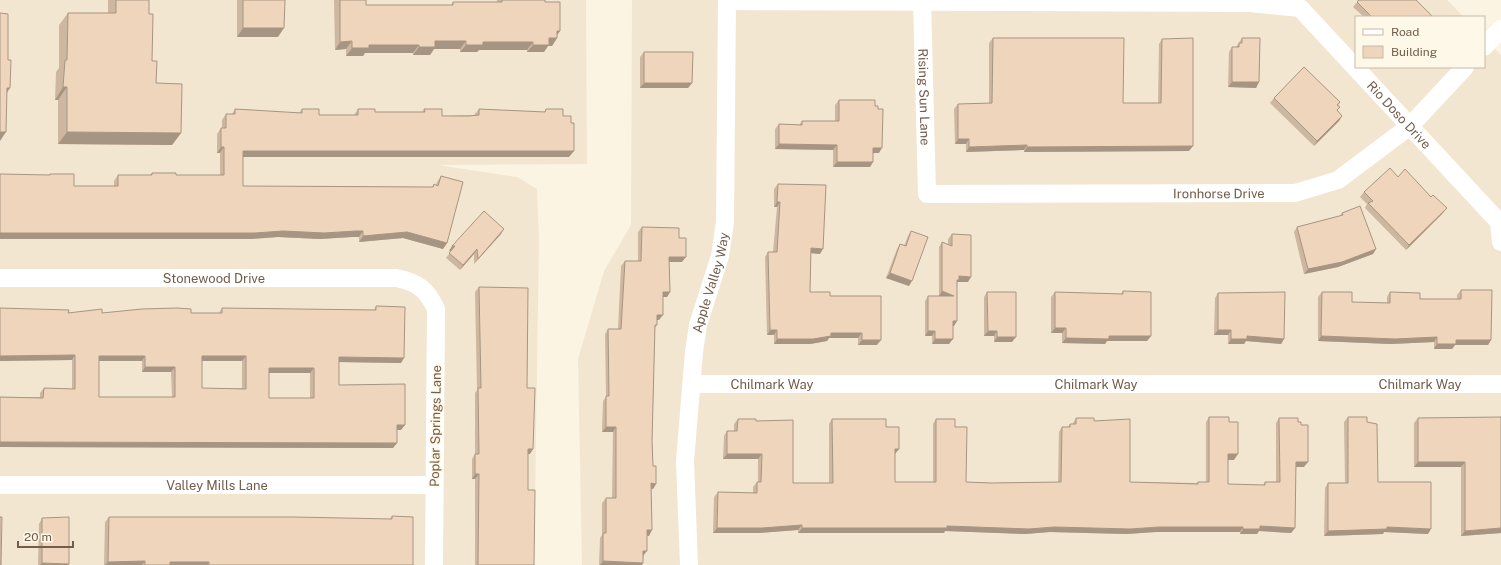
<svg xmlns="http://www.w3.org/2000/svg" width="1501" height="565" font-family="'Public Sans',sans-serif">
  <rect width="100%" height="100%" fill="#fbf4e2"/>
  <path fill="#f2e6d1" d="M0 0H586L587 164 438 165 517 177 537 189 539 240 534 565H0Z
    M632 0H1447L1464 17H1356V67H1484V38L1501 55V565H582L578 359 604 271 631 225Z"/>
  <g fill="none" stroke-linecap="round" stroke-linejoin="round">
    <g stroke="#fff" stroke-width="18">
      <path id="s1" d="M922 0 927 194 1295 193 1338 180 1410 126 1465 67"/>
      <path id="s2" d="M727 1 1251 3 1300 8 1499 222 1501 242"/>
      <path d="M1484 47 1501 29"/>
      <path id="s3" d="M0 278H396C418 282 427 290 436 309L434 565"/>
      <path id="s4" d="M692 384H1501"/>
      <path id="s5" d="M0 485H434"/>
      <path id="s6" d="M689 565 685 461 694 352 698 325 720 256 725 222 727 0"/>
    </g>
  </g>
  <path fill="#ceb7a1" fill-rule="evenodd" d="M108 0H149V14L152 61 156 83 181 133 172 145 58 144V100H55L56 72 59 68V25L68 13H108Z
    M237 0H285L278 37H237Z
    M334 0H366V5H451L453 2H497V0H545V2L560 31 557 35V38L552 46H548L544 52H527V50H479L477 52H460V49H434L430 55H413V53H365L363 56H346V49L335 50Z
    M1357 0H1416L1433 17H1364L1353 7 1358 1Z
    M993 38 1123 103H1158L1159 44 1162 39 1189 151 1024 152V150L966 152V144H955L954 109 958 104 989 103V43Z
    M1242 38 1259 82 1256 88 1228 87 1229 52 1232 47H1236Z
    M644 52 692 83 688 88H640V57Z
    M1274 98 1340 102 1338 106 1340 107 1337 111 1342 116 1339 121 1314 146 1270 103Z
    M839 100 875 106 879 153H873V162L870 167H833V150L775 149V129L779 124 799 125 802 121H835V105Z
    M235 109 299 113 302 109 319 115H354L358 109 375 112H422L424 109 442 116 474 115 479 109 544 112 546 109 563 116 569 157H243V186L432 187 434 184 436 185 437 182 441 176 447 243 443 249 403 238 359 242V237H352L320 239 278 237 251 239H0L50 174 74 186H114V181L118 175H150L152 173 176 175H220V153H217V134L221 128H222V120L226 114H232Z
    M1398 177 1443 213 1406 250 1365 208 1367 204 1360 197 1364 192Z
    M778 184 820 254 811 253 810 292 830 296 877 345H858V338H829L827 341 810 344H774V335H767L765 257 768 252H773L777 207H774V189Z
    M1342 213 1376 249 1373 254 1338 267 1304 274 1294 232 1297 227 1340 216Z
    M642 227 679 238 682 262H669L670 292 667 297H663L659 320H657V325L655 328 652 441 653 466 656 484 653 489H651L649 536 647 535 642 565H599L600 538 602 535V503L606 498H612L613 432H602L603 401 606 397 605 334 608 329H618L621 266 625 261H638V232Z
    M911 231 909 286 886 278 897 249 900 244 904 246 908 236Z
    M501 234 474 264V254L460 270 446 258 451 251H449Z
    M952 234 968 282H957L954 326H953L949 344H932V336H925V301L928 296H939V247L942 242 948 245V239Z
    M479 287 527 388 530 454H528V490L534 565H475V479H472V459L475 454V393L477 390 475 292Z
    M1461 290 1491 340 1488 345H1455L1452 349H1434V342L1391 344 1318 341V297L1322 292 1352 302 1387 303V297L1390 292 1420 299H1457V295Z
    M1123 291 1151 336 1147 341H1107L1105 344 1062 343V333H1051V297L1055 292 1121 294Z
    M987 292 1012 342H994V336H984V297Z
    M1218 293 1284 339 1281 344 1246 341 1244 344H1228V335H1214L1215 298Z
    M376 306 401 363 339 362V385L401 430H397V443L393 448 0 447V397H40V393L44 388 72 389V360L0 361V308L68 313H219L222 308 374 310ZM99 361H142V372H171L172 397H99ZM202 361H242V388H202ZM269 373H310V398H269Z
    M1209 417 1229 422 1234 460H1228V484L1263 485 1265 482H1276V423L1279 418 1298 422 1304 467H1296L1295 528 1291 533 1259 531 1257 534H1240V532H1156L1126 534 1050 532 1025 534 945 531 944 533H798V530L759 533H713L714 497 718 492 753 493V487L757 482H758V459H723L724 436 727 431H734V424L738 419 756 421 793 483H829V424L832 419 886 427 895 454V482H933V424L936 419 955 427 966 482 991 483 1058 482 1059 432 1062 427H1068L1070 424H1073V423L1076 418 1094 421 1130 482 1196 483 1198 482H1206V422Z
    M1348 417 1367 422 1378 482 1428 534 1384 532 1383 534 1324 536 1325 488 1328 483H1345L1344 422Z
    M1501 417V533L1461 536V467H1414V423L1418 418Z
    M392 516 413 565H104L105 522 109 517 390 519Z
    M42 518 69 564 68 565H38L39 524Z"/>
  <path fill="#a79583" d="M243 28H284L278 37H237Z
    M557 31H560L555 38H557L552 46H548L544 52H527L533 45 549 38Z
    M352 41 346 49 335 50 340 42Z
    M435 41H466L460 49H434L430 55H413L419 47Z
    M483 42H533L527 50H479L477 52H460L466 45Z
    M369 45H419L413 53H365L363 56H346L352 48Z
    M1232 82H1259L1256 88 1228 87Z
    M644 83H692L688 88H640Z
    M63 87H67L58 100H55Z
    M7 88H10L2 100Z
    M1342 116 1339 121 1314 146 1317 141Z
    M0 132H6L0 141Z
    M67 132 181 133 172 145 58 144Z
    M958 139H969L966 144H955Z
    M779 144 837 145 833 150 775 149Z
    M1027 145 1024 150 966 152 969 147Z
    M1193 146 1189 151 1024 152 1027 147Z
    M221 147H224L220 153H217Z
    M873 148H882L879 153H869Z
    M243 151H574L569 157H239Z
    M837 162H873L870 167H833Z
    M777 202H780L777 207H774Z
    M1447 208 1443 213 1406 250 1409 245Z
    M504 229 501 234 474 264 478 259Z
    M283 231H363L359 237H352L320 239 278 237 251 239H0V233Z
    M407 232 447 243 443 249 403 238 359 242 363 236Z
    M452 246H455L452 251H449Z
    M811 248 823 249 820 254 808 253Z
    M477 249 474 254 460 270 463 265Z
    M1376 249 1373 254 1338 267 1304 274 1308 269Z
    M669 257H686L682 262H666Z
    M890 273 912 281 909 286 886 278Z
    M959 276 971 277 968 282H957L955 285H953Z
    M942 291 954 296H939Z
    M663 292H670L667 297H659Z
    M657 315H663L659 320H653Z
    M953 321H957L954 326H949Z
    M1055 328H1066L1062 333H1051Z
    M770 330H777L774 335H767Z
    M1218 330H1231L1228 335H1214Z
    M928 331H935L932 336H925Z
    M988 331H997L994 336H984Z
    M831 333H862L858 338H829L827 341 810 344H774L777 339Z
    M1109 336H1151L1147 341H1107L1105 344 1062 343 1066 338Z
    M1247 336 1284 339 1281 344 1246 341 1244 344H1228L1231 339Z
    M1321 336 1437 337 1434 342 1391 344 1318 341Z
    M997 337H1016L1012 342H994Z
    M935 339H953L949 344H932Z
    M862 340H881L877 345H858Z
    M1456 340H1491L1488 345H1455L1452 349H1434L1437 344Z
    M75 355 72 360 0 361V356Z
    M99 356H145L142 361H96Z
    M202 356H246L242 361H198Z
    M339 357 404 358 401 363 336 362Z
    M145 367H175L171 372H142Z
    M269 368H314L310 373H266Z
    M397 425H405L401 430H393Z
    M606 427H616L613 432H602Z
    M0 442 397 443 393 448 0 447Z
    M528 449H533L530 454H525Z
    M895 449H899L895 454Z
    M727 454H762L758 459H723Z
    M1228 454H1238L1234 460H1225Z
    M1296 462H1308L1304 467H1293Z
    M1418 462H1465L1461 467H1414Z
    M475 474H479L475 479H472Z
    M651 483 656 484 653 489 647 488Z
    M802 525 798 530 759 533H713L717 528Z
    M947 526 1054 527H1243L1240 532H1156L1126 534 1050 532 1025 534 945 531 944 533H798L802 528Z
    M1260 526 1295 528 1291 533 1259 531 1257 534H1240L1243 529Z
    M1387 527 1431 529 1428 534 1384 532 1383 534 1324 536 1328 531Z
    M1501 528V533L1461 536 1465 531Z
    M647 530H652L649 536 643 535Z
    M643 551H647L643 556Z
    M145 561 142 565H105L108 562Z
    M603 561 643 563 642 565H600Z
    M170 562H209L208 565H168Z
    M42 563 69 564 68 565H40Z"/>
  <path fill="#efd5bb" stroke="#a79583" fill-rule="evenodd" d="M116 0H149V14H153L152 61H157L156 83 182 84 181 133 67 132V87H63L65 60H67L68 13H116Z
    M243 0H285L284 28H243Z
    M340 0H366V5H453V2H502V0H545V2H560V31H557V38H549V45H533V42H483V45H466V41H435V47H419V45H369V48H352V41L340 42Z
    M1359 0H1416L1433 17H1372L1357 2Z
    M0 13 8 14V60H11L10 88H7L6 132H0Z
    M993 38H1124L1123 103H1161L1162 39 1193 38V146L1027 147V145L969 147V139H958V104L992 103Z
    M1242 38H1260L1259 82H1232V47H1239V43H1242Z
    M644 52H693L692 83H644Z
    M1304 67 1340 102 1337 105 1340 107 1337 110 1342 116 1317 141 1274 98Z
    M839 100H875V106H878V109H883L882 148H873V162H837V145L779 144V124L802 125V121H839Z
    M235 109 302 113V109H319V115H358V109H375V112H425L424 109H442V116H469L479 115V109L545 112 546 109H563V116H571V123H574V151H243V186L433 187 434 184 438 186 441 176 463 182 447 243 407 232 363 236V231H356L324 233 283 231 255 233H0V174L50 175V174H74V186H118V175H152V173H176V175H224V147H221V128H226V114H235Z
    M1390 168 1398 177 1405 169 1431 197 1433 195 1447 208 1409 245 1368 203 1373 201 1364 192Z
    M778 184 826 185 823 249 811 248 810 292H830V296H881V340H862V333H831V336L813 339H777V330H770L768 252H777L780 202H777Z
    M1360 206 1376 249 1342 262 1308 269 1297 227 1343 215 1342 213Z
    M484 211 504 229 478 259 477 249 463 265 449 253 455 246H452Z
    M642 227 679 228V238H686V257H669L670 292H663V315H657V325H655L652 441 653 466H656V484L651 483 652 530H647V551H643V563L603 561V533H606V498H616V427H606V396H609L608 329H621L625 261H641Z
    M911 231 928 237 912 281 890 273 900 244 906 246Z
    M952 234 971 235V277L959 276V280H957V321H953V339H935V331H928V296H954L942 291V242L952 246Z
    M479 287 528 288 527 388H535L533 449H528V490H535L534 565H478L479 474H475V454H479L478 388H481Z
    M1461 290H1492L1491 340H1456V344H1437V337L1395 339 1321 336 1322 292H1352V302L1390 303V292L1420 293V299H1461Z
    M1123 291 1151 292V336H1109V339L1066 338V328H1055V292L1123 294Z
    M987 292H1016V337H997V331H988Z
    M1285 292 1284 339 1247 336V339H1231V330H1218V293Z
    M376 306 405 307 404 358 339 357V385L405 384V425H397V443L0 442V397L43 398 44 388 75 389V355L0 356V308L69 310 68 313 102 309V313L142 309 177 308 191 309V313H222V308L376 310ZM99 356H145V367H175V397H99ZM202 356H246V389L202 388ZM269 368H314V398H269Z
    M1209 417H1229V422H1238V454H1228V484L1265 485V482H1280L1279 418H1298V422H1301V425H1308V462H1296L1295 528 1260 526V529H1243V527H1159L1130 529 1054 527 1029 529 947 526V528H802V525L762 528H717L718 492 757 493V482H761L762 454H727V431H737L738 419H756V421L793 420V483H833L832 419H886V427H899V449H895V482H936V419H955V427H967L966 482 991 483 1061 482 1062 427H1070V424H1076V418H1094V421L1130 419V482L1198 484V482H1209Z
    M1348 417H1367V422L1377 424 1378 482H1431V529L1387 527V529L1328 531V483H1348Z
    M1501 417V528L1465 531V462H1418V418Z
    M392 516 413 517V565H209V562H170V565H145V561L108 562 109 517H294L392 519Z
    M0 517H2L1 565H0Z
    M69 517V564L42 563V518Z"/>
  <g text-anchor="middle" stroke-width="3" stroke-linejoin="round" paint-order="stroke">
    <g font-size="13" fill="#725c4a" stroke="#fef8e8">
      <text dy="5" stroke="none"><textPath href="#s1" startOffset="97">Rising Sun Lane</textPath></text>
      <text dy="5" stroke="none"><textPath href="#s2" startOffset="719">Rio Doso Drive</textPath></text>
      <text dy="5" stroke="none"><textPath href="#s1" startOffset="486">Ironhorse Drive</textPath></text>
      <text dy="5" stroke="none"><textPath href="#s3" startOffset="214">Stonewood Drive</textPath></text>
      <text dy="5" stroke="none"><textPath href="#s6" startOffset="285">Apple Valley Way</textPath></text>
      <text dy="5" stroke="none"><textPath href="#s4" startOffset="80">Chilmark Way</textPath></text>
      <text dy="5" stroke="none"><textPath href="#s4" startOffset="404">Chilmark Way</textPath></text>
      <text dy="5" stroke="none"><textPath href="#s4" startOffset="728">Chilmark Way</textPath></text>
      <text transform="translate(435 426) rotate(-89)" y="5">Poplar Springs Lane</text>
      <text dy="5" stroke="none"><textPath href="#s5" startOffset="217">Valley Mills Lane</textPath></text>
    </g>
  </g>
  <rect x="1355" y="16" width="130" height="52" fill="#fef8e8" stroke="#c6baa9"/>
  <rect x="1363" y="29" width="20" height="6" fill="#ffffff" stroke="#c6baa9"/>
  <text x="1391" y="36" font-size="12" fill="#725c4a">Road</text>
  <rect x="1363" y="46" width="20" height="12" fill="#efd5bb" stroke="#c6baa9"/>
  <text x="1391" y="56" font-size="12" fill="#725c4a">Building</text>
  <path d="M18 541v6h55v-6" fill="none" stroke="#725c4a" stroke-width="2"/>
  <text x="24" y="541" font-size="12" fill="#725c4a" stroke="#fef8e8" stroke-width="3" paint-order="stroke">20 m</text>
</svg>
